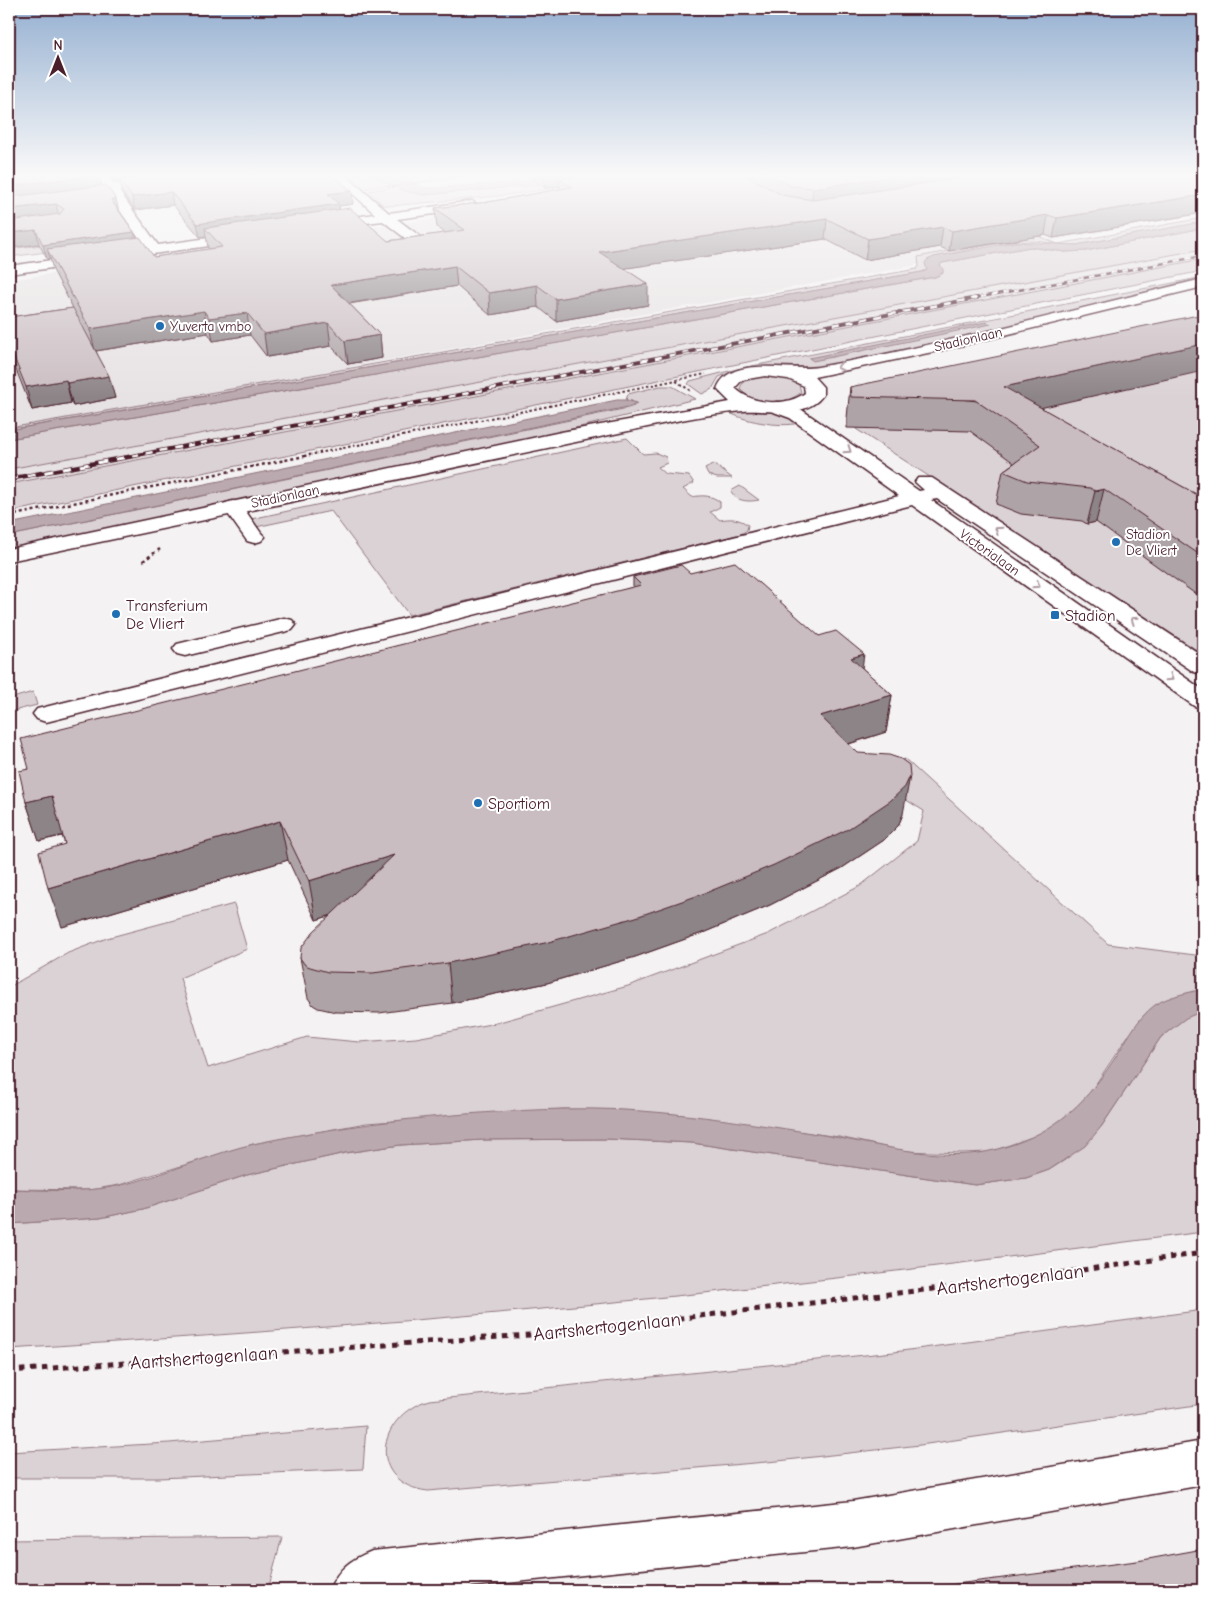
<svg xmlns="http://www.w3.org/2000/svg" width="1212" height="1599" font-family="'Comic Neue',sans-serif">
  <rect width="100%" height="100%" fill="#f4f2f2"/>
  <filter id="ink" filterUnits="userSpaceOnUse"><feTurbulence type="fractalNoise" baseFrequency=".02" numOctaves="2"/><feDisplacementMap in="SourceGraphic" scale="10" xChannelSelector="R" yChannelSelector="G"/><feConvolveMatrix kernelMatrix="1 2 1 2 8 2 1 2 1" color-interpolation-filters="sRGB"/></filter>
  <g filter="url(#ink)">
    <path fill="#e7e2e3" d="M742 174H1203V214L349 367 351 369 9 430V280Z
      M1203 249V259L9 484V469Z"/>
    <path fill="#dbd2d5" stroke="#927880" d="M343 174H370L392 185 363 189Z
      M421 174H476L413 183 401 177Z
      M658 174 499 196 390 206 384 205 368 191 396 187 424 195Z
      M1203 218V222L1076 245C1060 246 1045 241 1030 241 998 241 965 251 934 257L927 270 922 272 9 430V428L917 269 919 266 918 257 1033 234 1058 244Z
      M1203 228V249L9 469V439L935 277 943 273 940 265 942 263 1030 247 1065 252 1086 251Z
      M59 243 69 249 9 257V249Z
      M1203 259V271C805 349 407 432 9 512V484Z
      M1203 277 992 331 811 369 758 367 736 370 719 377 712 389 702 394 688 384 690 381 737 369Z
      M1203 343V654L856 429 848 417Z
      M755 377C770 376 786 376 799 385L801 392C789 406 749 405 740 388L743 382Z
      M660 386H672L695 399 543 436 9 549V536L628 408 634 406 632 401 626 400 628 394Z
      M732 409C756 410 779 409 799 423 781 428 740 421 725 410Z
      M627 438 643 454 656 453 666 457 667 463 658 467 666 474 689 476 694 483 683 489 692 497C702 495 712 495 720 502V507L710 512 720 520C730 518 739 518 748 525L747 530 741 534 409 615 331 511 256 527 251 519Z
      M714 464 732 478H717L708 475 705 469Z
      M740 486 759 500C749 502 736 502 731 491Z
      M33 692 37 705 9 712V699Z
      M905 759 1108 944 1203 956V1232C1070 1249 936 1267 802 1282 538 1313 274 1332 9 1349V1224L100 1218 143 1209 247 1175 345 1153 401 1145 483 1140 605 1139 692 1143 975 1185 1026 1178 1049 1170 1065 1160 1101 1127 1161 1037 1185 1018 1128 1036 1089 1094 1070 1113 1043 1133 990 1152 961 1153 903 1151 839 1137 671 1114 564 1109 366 1123 253 1144 119 1185 90 1190 9 1189V987L68 953 107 938 234 904 247 949 180 978 208 1068 307 1037 359 1042 416 1038 496 1023 628 986 768 934 860 886 917 841 924 811 903 798 812 789Z
      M1203 1310V1404L920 1445 778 1461 428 1491C367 1484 375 1416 429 1400L894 1352Z
      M366 1426 363 1469 159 1478H9V1452L169 1443Z
      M282 1537 268 1590H9V1540Z"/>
    <path fill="#baa9ae" stroke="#8d727a" d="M370 174H395L424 188H431L508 183 574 174 551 184 424 195 404 191Z
      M1203 222V228L1086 251 1065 252 1030 247 942 263 940 265 943 269V273L935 277 9 439V430L922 272 927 270 925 263 927 260 934 257 1016 242 1076 245Z
      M986 322 991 324 813 361 809 358Z
      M617 400H626L637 403 628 407 9 536V524Z
      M1203 989V1011L1186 1018 1161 1037 1101 1127 1085 1146 1049 1170 1026 1178 975 1185 692 1143 605 1139 483 1140 401 1145 345 1153 247 1175 143 1209 100 1218 9 1224V1189C45 1190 81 1193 117 1186 165 1176 210 1153 258 1143 358 1122 460 1112 562 1109 647 1107 733 1120 817 1134 869 1142 941 1164 994 1150 1050 1136 1081 1109 1113 1061 1126 1042 1136 1019 1155 1005 1168 996 1188 993 1203 989Z"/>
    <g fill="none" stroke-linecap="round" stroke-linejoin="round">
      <defs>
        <path id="minor" d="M95 174H107L114 184 194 174H233L227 178 119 191 158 245 245 233 252 237 245 241 9 274V266L145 247Z
          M331 174H344L389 213 472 201 478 205 472 209 397 219 433 246 435 249 428 253 423 252 383 221 322 228 320 225 322 222 375 214Z
          M777 402 802 410 919 491 924 490 915 482 918 478H932L1203 656V674L1194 672 937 499 931 500 1203 690V708L1194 706 912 505 46 722 37 719 33 714 37 709 899 496 790 418 771 411 768 407 771 403Z
          M233 501 240 503 261 533 265 537 261 541 254 543 247 541 223 507 226 503Z
          M284 618 292 620 296 625 292 630 185 656 177 654 173 649 177 644Z
          M1203 1441V1485L853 1547 439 1590H329C339 1568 350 1560 372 1551L853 1501Z"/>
        <path id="major" d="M1203 279V287L947 349 814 377 823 387V395C805 420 768 409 743 411 722 413 702 416 681 420L9 561V549L561 432 730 402 717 389C729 354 789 372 818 367 947 344 1075 309 1203 279ZM765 376 788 379 804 386 805 393C786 407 752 405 735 388L742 380Z"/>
      </defs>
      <use href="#minor" stroke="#4a1f2b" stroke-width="3"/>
      <use href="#major" stroke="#4a1f2b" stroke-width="3"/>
      <path stroke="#4a1f2b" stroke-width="1" stroke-dasharray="2 2" stroke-linecap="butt" d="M388 187 487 174"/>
      <path stroke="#4a1f2b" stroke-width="2" stroke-dasharray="2.5 2.5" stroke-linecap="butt" d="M676 381 691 391
        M304 456 706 374"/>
      <path stroke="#4a1f2b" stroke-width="2.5" stroke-dasharray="3 3" stroke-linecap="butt" d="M9 516 310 455
        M143 561 160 549"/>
      <path stroke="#4a1f2b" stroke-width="5" stroke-dasharray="5.5 5.5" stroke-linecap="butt" d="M9 1371 543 1334 1011 1280 1203 1253"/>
      <use href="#minor" fill="#fff" fill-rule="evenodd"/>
      <use href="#major" fill="#fff" fill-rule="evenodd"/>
      <defs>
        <path id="rail-far2" d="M970 299 1203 256"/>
        <path id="rail-far1" d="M132 456 977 298"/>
        <path id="rail" d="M9 479 139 455"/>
      </defs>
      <use href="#rail-far2" stroke="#4a1f2b" stroke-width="2.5"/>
      <use href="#rail-far1" stroke="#4a1f2b" stroke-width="4"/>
      <use href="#rail" stroke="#4a1f2b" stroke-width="4.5"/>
      <use href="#rail-far2" stroke="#fff" stroke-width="2" stroke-dasharray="5.5" stroke-linecap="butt"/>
      <use href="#rail-far1" stroke="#fff" stroke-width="2.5" stroke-dasharray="7" stroke-linecap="butt"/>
      <use href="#rail" stroke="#fff" stroke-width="3" stroke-dasharray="9" stroke-linecap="butt"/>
    </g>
    <path fill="#aea3a6" stroke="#4a1f2b" d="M9 174 101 186 134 232 135 237 154 257 210 249 208 248 206 236 200 237 173 205 135 210 122 192 120 181 115 182 109 174H331L353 204 339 206V209L388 241 445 233 437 227 435 208 488 202 560 189V186L545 188 524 174H1203V213L1053 238 1045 235 949 251 940 247 865 260 825 239 625 268 648 305 556 321 538 307 490 315 457 286 349 304 380 335 382 358 348 364 331 346 267 357 250 335 213 341 208 333 96 351 115 398 73 406 71 403 32 410 9 352V317L73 308 53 270 50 258 47 259 39 244 9 248Z
      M850 387 1041 408 1203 498V598H1201L1096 522 1087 524 1082 521 1021 514 996 504 1003 471 1014 463 970 431 847 428V418Z
      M690 573 819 636 862 668 892 695 886 732 849 744 903 814 898 826 884 840 842 868 770 905 705 932 635 957 547 983 452 1003 379 1013 336 1012 318 1008 313 1005 308 998 300 958 329 916 316 920 288 860 62 927 65 844 62 836 39 841 26 802 29 769 633 587V577Z"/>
    <path fill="#8d8487" stroke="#4a1f2b" d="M113 174H177L120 180V181L115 182Z
      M544 174H643L559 179 560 186 545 188Z
      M911 174H1031L811 207 813 188Z
      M99 175 102 188 9 199V186Z
      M352 191 353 204 339 206 340 217 205 228 206 236 200 237 197 224 328 194Z
      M171 192 173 205 135 210 132 197Z
      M1203 195V213L1053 238 1057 218Z
      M116 199 119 212 111 200Z
      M56 204 59 217 9 223V209Z
      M1048 215 1045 235 949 251 952 231Z
      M827 219 825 239 600 272 599 252Z
      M943 227 940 247 865 260 868 239Z
      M36 230 39 244 9 248V233Z
      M134 232 137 246 47 249 50 258 47 259 43 245Z
      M455 266 457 286 333 306 331 285Z
      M648 284V305L556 321V299Z
      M537 285 538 307 490 315 489 293Z
      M204 311 208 333 95 351 90 329Z
      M247 313 250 335 213 341 209 318Z
      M328 323 331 346 267 357 264 334Z
      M380 335 382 358 348 364 345 341Z
      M1203 344V371L1000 417 1004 387Z
      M109 376 115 398 73 406 67 383Z
      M66 380 71 403 32 410 26 387Z
      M1104 489 1096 522 1087 524 1095 491Z
      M864 654 859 691 851 658Z
      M892 695 886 732 816 754 820 716Z
      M910 776 903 814 898 826 884 840 842 868 770 905 705 932 635 957 547 983 452 1003 448 963Z
      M52 796 64 835 39 841 26 802Z
      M280 821 288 860 62 927 48 888Z
      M394 855 399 894 316 920 309 881Z"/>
    <path fill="#cabdc1" stroke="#4a1f2b" d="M9 174H99V175L9 186Z
      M167 174H331L352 191 328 194 339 204 197 224 171 192 132 197 120 180Z
      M597 174H743L782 195 813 200 990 174H1203V195L1057 218 1048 215 952 231 943 227 868 239 827 219 599 252 648 284 556 299 537 285 489 293 455 266 331 285 380 335 345 341 328 323 264 334 247 313 209 318 204 311 90 329 47 249 140 237 154 257 222 247 205 228 350 208 388 241 465 230 435 208 488 202 572 187 559 179Z
      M768 174H911L813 188 791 186Z
      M106 185 116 199 111 200 134 232 43 245 36 230 9 233V221L60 214 64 209 56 204 9 209V197Z
      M73 308 109 376 67 383 66 380 26 387 9 345V317Z
      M1203 314V344L1004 387 1203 498V557L1104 489 1095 491 1090 488 1027 481 1003 471 1040 445 975 400 851 397 850 387Z
      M735 562 819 636 836 631 864 654 851 658 892 695 820 716 858 753 889 755 901 759 909 765 910 776 905 787 890 801 848 829 774 865 708 892 636 917 545 943 448 963 373 973 328 972 310 967 305 965 300 958 301 948 313 932 394 855 309 881 280 821 48 888 39 852 65 844 52 796 26 802 19 771 29 769 21 739 641 585 633 577 681 565 690 573Z
      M1203 1549V1590H909L1137 1561Z"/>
    <defs><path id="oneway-chevron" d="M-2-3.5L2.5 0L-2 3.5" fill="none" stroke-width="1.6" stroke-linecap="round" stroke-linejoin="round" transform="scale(1.25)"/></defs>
    <g stroke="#ae9aa0">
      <use href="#oneway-chevron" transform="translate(840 367) rotate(168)"/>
      <use href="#oneway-chevron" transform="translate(848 450) rotate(35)"/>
      <use href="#oneway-chevron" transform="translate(998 530) rotate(-146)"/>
      <use href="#oneway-chevron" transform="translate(1037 585) rotate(35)"/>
      <use href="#oneway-chevron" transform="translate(1134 620) rotate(-146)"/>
      <use href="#oneway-chevron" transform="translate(1170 678) rotate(35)"/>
    </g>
  </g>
  <linearGradient id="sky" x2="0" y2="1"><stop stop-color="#95b0d1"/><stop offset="0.44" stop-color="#faf9f9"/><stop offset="1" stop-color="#faf9f9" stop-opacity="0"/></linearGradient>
  <rect width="1212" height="398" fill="url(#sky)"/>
  <g fill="#1f6fb2" stroke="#fff" stroke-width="2">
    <circle cx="160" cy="326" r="5"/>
    <circle cx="1116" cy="542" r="5"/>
    <circle cx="116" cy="614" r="5"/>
    <rect x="1050" y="610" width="10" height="10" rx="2.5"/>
    <circle cx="478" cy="803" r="5"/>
  </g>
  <g text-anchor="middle" stroke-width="4" stroke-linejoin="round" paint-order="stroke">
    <g font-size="14" fill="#4a1f2b" stroke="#fff" text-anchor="start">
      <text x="170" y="331">Yuverta vmbo</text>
      <text x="1126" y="539">Stadion<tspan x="1126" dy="16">De Vliert</tspan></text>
    </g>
    <g font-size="14" fill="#4a1f2b" stroke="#fff">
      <text transform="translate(968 339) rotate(-13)" y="5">Stadionlaan</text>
      <text transform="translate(285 496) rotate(-12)" y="5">Stadionlaan</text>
      <text transform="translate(990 552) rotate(35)" y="5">Victorialaan</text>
    </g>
    <g font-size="16" fill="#4a1f2b" stroke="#fff" text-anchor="start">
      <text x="126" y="611">Transferium<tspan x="126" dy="18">De Vliert</tspan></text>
      <text x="1065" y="621">Stadion</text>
      <text x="488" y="809">Sportiom</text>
    </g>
    <g font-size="19" fill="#4a1f2b" stroke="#fff">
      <text transform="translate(1010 1279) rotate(-7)" y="7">Aartshertogenlaan</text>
      <text transform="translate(607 1326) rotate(-6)" y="7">Aartshertogenlaan</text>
      <text transform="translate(204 1357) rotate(-4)" y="7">Aartshertogenlaan</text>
    </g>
  </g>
  <rect width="1212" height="1599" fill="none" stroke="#fff" stroke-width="30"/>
  <rect x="15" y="15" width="1182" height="1569" fill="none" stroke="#4a1f2b" stroke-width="2" filter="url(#ink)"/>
  <g transform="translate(58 58)" stroke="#ffffff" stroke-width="4" paint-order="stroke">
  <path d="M0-4L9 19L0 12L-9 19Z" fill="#4a1f2b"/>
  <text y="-8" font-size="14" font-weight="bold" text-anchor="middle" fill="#4a1f2b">N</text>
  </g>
</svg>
